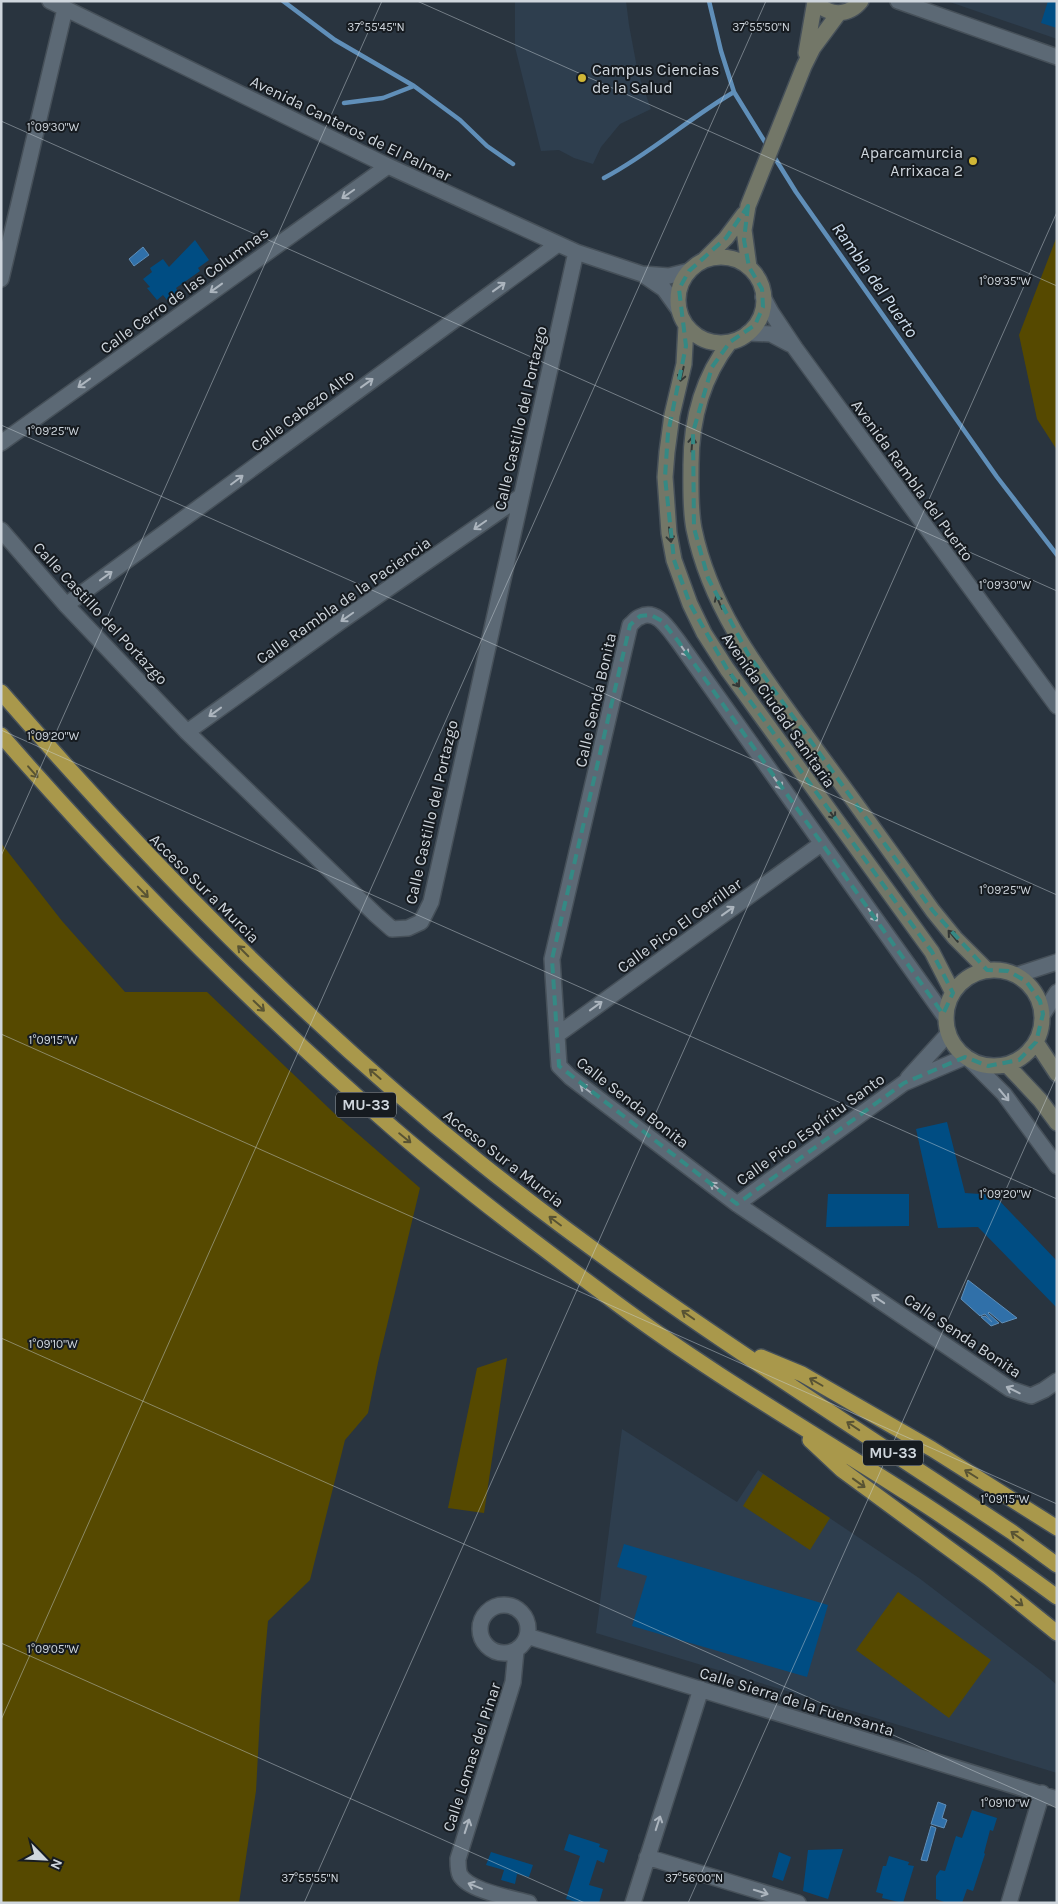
<svg xmlns="http://www.w3.org/2000/svg" width="1058" height="1904" font-family="Karla,sans-serif">
  <rect width="100%" height="100%" fill="#29343f"/>
  <path fill="#2e3e4e" d="M515 1H626L629 25 638 73 651 109 620 124 601 147 593 164 574 158 559 150 541 151 515 47Z
    M947 1H1057V39Z
    M622 1429 737 1502 758 1470 919 1578 1042 1672 1057 1685V1773L596 1633Z"/>
  <path fill="#564900" d="M1057 236V450L1037 419 1019 335Z
    M1 843 62 921 125 992H207L335 1114 420 1188 378 1363 368 1413 345 1440 310 1580 268 1621 261 1698 256 1791 239 1903H1Z
    M507 1358 484 1513 448 1508 477 1368Z
    M763 1474 830 1518 810 1550 743 1506Z
    M898 1592 991 1660 949 1718 856 1650Z"/>
  <path fill="#3070a9" stroke="#608fb9" d="M143 247 149 255 134 266 129 259Z
    M968 1280 1017 1318 1002 1323 989 1312 988 1313 999 1323 991 1326 981 1317 985 1316 992 1322 985 1314 980 1316 961 1299Z
    M938 1802 946 1805 942 1818 947 1820 944 1828 931 1824Z
    M931 1826 936 1828 927 1861 921 1860Z"/>
  <g fill="none" stroke-linecap="round" stroke-linejoin="round">
    <path stroke="#608fb9" stroke-width="4.5" d="M283 1 335 40 414 86 460 120 487 146 513 164
      M709 1 721 51 734 92 768 147
      M344 103 383 98 414 86
      M773 155 796 192 997 477 1057 555
      M604 178C650 154 689 118 734 92"/>
  </g>
  <path fill="#004d83" d="M1048 1H1057V28L1041 23Z
    M195 240 209 260 198 268 200 271 176 288 178 292 167 300 163 295 157 300 147 288 150 287 143 279 152 272 150 268 163 259 169 267Z
    M947 1122 965 1193 994 1195 1057 1261V1308L978 1227 938 1228 916 1129Z
    M828 1194H909V1226L826 1227Z
    M624 1544 828 1605 807 1677 632 1626 647 1576 617 1567Z
    M972 1810 997 1818 993 1831 990 1830 984 1853 985 1854 973 1891 967 1889 962 1903H947L936 1899V1876L940 1870 945 1871 956 1836 962 1838Z
    M569 1834 600 1844 599 1847 608 1850 604 1863 597 1860 589 1885 603 1889 599 1903H579L566 1899 580 1856 564 1850Z
    M843 1849 828 1899 803 1891 808 1850Z
    M491 1852 533 1865 529 1877 517 1874 515 1884 501 1880 504 1870 486 1865Z
    M779 1852 791 1857 783 1881 772 1877Z
    M889 1856 909 1862 908 1865 914 1866 903 1903 882 1898 883 1894 876 1892 883 1866H886Z"/>
  <g fill="none" stroke-linecap="round" stroke-linejoin="round">
    <defs>
      <path id="street" d="M50 1 388 166 576 252 642 274 669 276 689 271
        M898 1 1057 57
        M645 276 664 289 679 310
        M1 279 65 9
        M763 297 771 312 795 348 1057 706
        M748 333 771 334 790 344
        M1 443 388 166
        M1 530 66 605 187 732 376 915 392 929 408 928 421 922 431 902 576 252
        M66 605 558 244
        M187 732 340 622 520 497
        M1017 975 1057 962
        M1043 1014 1057 992
        M946 1018 678 641C669 630 657 608 640 617 636 618 633 623 630 625L552 959 559 1066 570 1077 737 1204 1010 1389 1031 1396 1044 1390 1057 1381
        M557 1035 821 844
        M970 1060 1004 1094 1057 1166
        M908 1078 948 1034
        M737 1204 904 1083 965 1057
        M480 1629a24 24 0 1 1 48 0a24 24 0 1 1-48 0Z
        M527 1636 1057 1799
        M516 1651 513 1682 458 1859C458 1864 458 1871 460 1875 469 1891 512 1898 529 1903
        M647 1857 798 1903
        M633 1903 701 1689
        M1009 1903 1042 1793"/>
      <path id="secondary" d="M816 1C828 17 849 16 861 1
        M806 53 815 1
        M678 300a43 43 0 1 1 86 0a43 43 0 1 1-86 0Z
        M704 260 726 238 744 214
        M749 267 744 230 748 206 804 66 813 48 839 13
        M686 326 684 364 672 415 667 452 665 477 669 533 674 560 690 604 704 633 727 669 932 952 953 993
        M730 342C702 378 691 420 691 465 691 486 690 509 694 529 712 616 768 682 818 752 857 805 895 858 933 911L955 938 987 970
        M946 1018a48 48 0 1 1 96 0a48 48 0 1 1-96 0Z
        M1036 1042 1057 1074
        M1007 1065 1040 1100 1057 1123"/>
      <path id="highway" d="M1 692C148 861 304 1021 478 1161 647 1297 832 1412 1012 1532L1057 1565
        M1 735C123 875 253 1007 394 1129 465 1190 541 1247 616 1303 710 1373 812 1432 910 1495 960 1527 1009 1562 1057 1597
        M761 1357 802 1374 932 1449 1057 1528
        M810 1440 842 1470 989 1578 1057 1633"/>
    </defs>
    <use href="#street" stroke="#465059" stroke-width="18"/>
    <use href="#secondary" stroke="#465059" stroke-width="18"/>
    <use href="#highway" stroke="#465059" stroke-width="18"/>
    <use href="#street" stroke="#5c6975" stroke-width="15"/>
    <use href="#secondary" stroke="#737768" stroke-width="15"/>
    <use href="#highway" stroke="#a9984b" stroke-width="15"/>
  </g>
  <defs><path id="oneway-shaft" d="M-6 0H5M1.5-3L5.5 0L1.5 3" fill="none" stroke-width="1.6" stroke-linecap="round" stroke-linejoin="round" transform="scale(1.25)"/></defs>
  <g stroke="#acb5be">
    <use href="#oneway-shaft" transform="translate(348 194) rotate(145)"/>
    <use href="#oneway-shaft" transform="translate(499 287) rotate(-36)"/>
    <use href="#oneway-shaft" transform="translate(216 288) rotate(144)"/>
    <use href="#oneway-shaft" transform="translate(84 383) rotate(144)"/>
    <use href="#oneway-shaft" transform="translate(367 383) rotate(-36)"/>
    <use href="#oneway-shaft" transform="translate(237 480) rotate(-37)"/>
    <use href="#oneway-shaft" transform="translate(480 525) rotate(145)"/>
    <use href="#oneway-shaft" transform="translate(106 576) rotate(-36)"/>
    <use href="#oneway-shaft" transform="translate(347 617) rotate(145)"/>
    <use href="#oneway-shaft" transform="translate(684 650) rotate(55)"/>
    <use href="#oneway-shaft" transform="translate(215 712) rotate(144)"/>
    <use href="#oneway-shaft" transform="translate(778 783) rotate(55)"/>
    <use href="#oneway-shaft" transform="translate(728 911) rotate(-36)"/>
    <use href="#oneway-shaft" transform="translate(873 915) rotate(54)"/>
    <use href="#oneway-shaft" transform="translate(596 1006) rotate(-36)"/>
    <use href="#oneway-shaft" transform="translate(586 1089) rotate(-143)"/>
    <use href="#oneway-shaft" transform="translate(1004 1095) rotate(50)"/>
    <use href="#oneway-shaft" transform="translate(716 1187) rotate(-143)"/>
    <use href="#oneway-shaft" transform="translate(878 1299) rotate(-146)"/>
    <use href="#oneway-shaft" transform="translate(1013 1390) rotate(-154)"/>
    <use href="#oneway-shaft" transform="translate(658 1823) rotate(-72)"/>
    <use href="#oneway-shaft" transform="translate(467 1826) rotate(-72)"/>
    <use href="#oneway-shaft" transform="translate(475 1886) rotate(-158)"/>
    <use href="#oneway-shaft" transform="translate(761 1892) rotate(17)"/>
  </g>
  <g stroke="#323736">
    <use href="#oneway-shaft" transform="translate(682 374) rotate(103)"/>
    <use href="#oneway-shaft" transform="translate(692 444) rotate(-86)"/>
    <use href="#oneway-shaft" transform="translate(670 535) rotate(82)"/>
    <use href="#oneway-shaft" transform="translate(719 602) rotate(-114)"/>
    <use href="#oneway-shaft" transform="translate(735 681) rotate(54)"/>
    <use href="#oneway-shaft" transform="translate(831 813) rotate(54)"/>
    <use href="#oneway-shaft" transform="translate(953 936) rotate(-130)"/>
  </g>
  <g stroke="#585333">
    <use href="#oneway-shaft" transform="translate(33 772) rotate(49)"/>
    <use href="#oneway-shaft" transform="translate(143 892) rotate(46)"/>
    <use href="#oneway-shaft" transform="translate(243 951) rotate(-135)"/>
    <use href="#oneway-shaft" transform="translate(259 1006) rotate(44)"/>
    <use href="#oneway-shaft" transform="translate(375 1074) rotate(-139)"/>
    <use href="#oneway-shaft" transform="translate(405 1138) rotate(39)"/>
    <use href="#oneway-shaft" transform="translate(555 1221) rotate(-143)"/>
    <use href="#oneway-shaft" transform="translate(688 1315) rotate(-145)"/>
    <use href="#oneway-shaft" transform="translate(816 1382) rotate(-150)"/>
    <use href="#oneway-shaft" transform="translate(853 1426) rotate(-146)"/>
    <use href="#oneway-shaft" transform="translate(971 1474) rotate(-148)"/>
    <use href="#oneway-shaft" transform="translate(859 1483) rotate(36)"/>
    <use href="#oneway-shaft" transform="translate(1017 1536) rotate(-144)"/>
    <use href="#oneway-shaft" transform="translate(1017 1601) rotate(39)"/>
  </g>
  <path fill="none" stroke="#358984" stroke-width="4" stroke-dasharray="10 6" stroke-linejoin="round" d="M748 206 744 240 749 267 762 289 763 307 755 325 730 342 712 367 693 432 694 528 708 578 748 654 933 911 987 970 1008 971 1026 981 1040 1001 1043 1014 1036 1042 1019 1060 988 1066 965 1057 904 1083 737 1204 559 1066 552 959 630 625 640 616 651 615 662 621 678 641 943 1014 953 993 932 952 727 669 690 604 674 560 665 477 668 433 686 346 679 289 689 271 726 238Z"/>
  <path fill="none" stroke="#cfd6dd" stroke-width="1" stroke-opacity="0.45" d="M417 1 1057 286M1 121 1057 591M1 425 1057 895M1 730 1057 1199M1 856 382 1M1 1034 1057 1504M1 1338 1057 1808M1 1643 585 1903M1 1720 766 1M304 1903 1057 212M688 1903 1057 1075"/>
  <g fill="#d1b736" stroke="#161b20" stroke-width="2">
    <circle cx="582" cy="78" r="5"/>
    <circle cx="973" cy="161" r="5"/>
  </g>
  <g text-anchor="middle" stroke-width="4" stroke-linejoin="round" paint-order="stroke">
    <g fill="#161b20" stroke="#989ea4" stroke-width="1">
      <rect x="336" y="1092.5" width="60" height="25" rx="4"/>
      <rect x="863" y="1440.5" width="60" height="25" rx="4"/>
    </g>
    <g font-size="15" font-weight="bold" fill="#cfd6dd">
      <text x="366" y="1110">MU-33</text>
      <text x="893" y="1458">MU-33</text>
    </g>
    <g font-size="16" fill="#cfd6dd" stroke="#161b20" text-anchor="start">
      <text x="592" y="75">Campus Ciencias<tspan x="592" dy="18">de la Salud</tspan></text>
      <text x="963" y="158" text-anchor="end">Aparcamurcia<tspan x="963" dy="18">Arrixaca 2</tspan></text>
    </g>
    <g font-size="16" fill="#cfd6dd" stroke="#161b20">
      <text transform="translate(351 128) rotate(26)" y="6">Avenida Canteros de El Palmar</text>
      <text transform="translate(184 290) rotate(-36)" y="6">Calle Cerro de las Columnas</text>
      <text transform="translate(302 410) rotate(-37)" y="6">Calle Cabezo Alto</text>
      <text transform="translate(520 418) rotate(-77)" y="6">Calle Castillo del Portazgo</text>
      <text transform="translate(913 480) rotate(54)" y="6">Avenida Rambla del Puerto</text>
      <text transform="translate(343 600) rotate(-35)" y="6">Calle Rambla de la Paciencia</text>
      <text transform="translate(101 613) rotate(47)" y="6">Calle Castillo del Portazgo</text>
      <text transform="translate(595 700) rotate(-77)" y="6">Calle Senda Bonita</text>
      <text transform="translate(779 710) rotate(55)" y="6">Avenida Ciudad Sanitaria</text>
      <text transform="translate(431 812) rotate(-77)" y="6">Calle Castillo del Portazgo</text>
      <text transform="translate(205 888) rotate(45)" y="6">Acceso Sur a Murcia</text>
      <text transform="translate(679 925) rotate(-36)" y="6">Calle Pico El Cerrillar</text>
      <text transform="translate(633 1102) rotate(38)" y="6">Calle Senda Bonita</text>
      <text transform="translate(810 1129) rotate(-36)" y="6">Calle Pico Espíritu Santo</text>
      <text transform="translate(504 1158) rotate(38)" y="6">Acceso Sur a Murcia</text>
      <text transform="translate(963 1335) rotate(34)" y="6">Calle Senda Bonita</text>
      <text transform="translate(797 1701) rotate(17)" y="6">Calle Sierra de la Fuensanta</text>
      <text transform="translate(471 1757) rotate(-72)" y="6">Calle Lomas del Pinar</text>
    </g>
    <g font-size="18" font-style="italic" fill="#d0e0f0" stroke="#161b20">
      <text transform="translate(875 280) rotate(55)" y="6">Rambla del Puerto</text>
    </g>
  </g>
  <g font-size="12" text-anchor="middle" fill="#cfd6dd" stroke="#161b20" stroke-width="4" stroke-linejoin="round" paint-order="stroke">
    <text x="376" y="31">37°55'45"N</text>
    <text x="761" y="31">37°55'50"N</text>
    <text x="53" y="131">1°09'30"W</text>
    <text x="1005" y="285">1°09'35"W</text>
    <text x="53" y="435">1°09'25"W</text>
    <text x="1005" y="589">1°09'30"W</text>
    <text x="53" y="740">1°09'20"W</text>
    <text x="1005" y="894">1°09'25"W</text>
    <text x="53" y="1044">1°09'15"W</text>
    <text x="1005" y="1198">1°09'20"W</text>
    <text x="53" y="1348">1°09'10"W</text>
    <text x="1005" y="1503">1°09'15"W</text>
    <text x="53" y="1653">1°09'05"W</text>
    <text x="1005" y="1807">1°09'10"W</text>
    <text x="310" y="1882">37°55'55"N</text>
    <text x="694" y="1882">37°56'00"N</text>
  </g>
  <rect width="1058" height="1904" fill="none" stroke="#cfd6dd" stroke-width="5"/>
  <g transform="translate(45 1859) rotate(114)" stroke="#161b20" stroke-width="4" paint-order="stroke">
  <path d="M0-4L9 19L0 12L-9 19Z" fill="#cfd6dd"/>
  <text y="-8" font-size="14" font-weight="bold" text-anchor="middle" fill="#cfd6dd">N</text>
  </g>
</svg>
